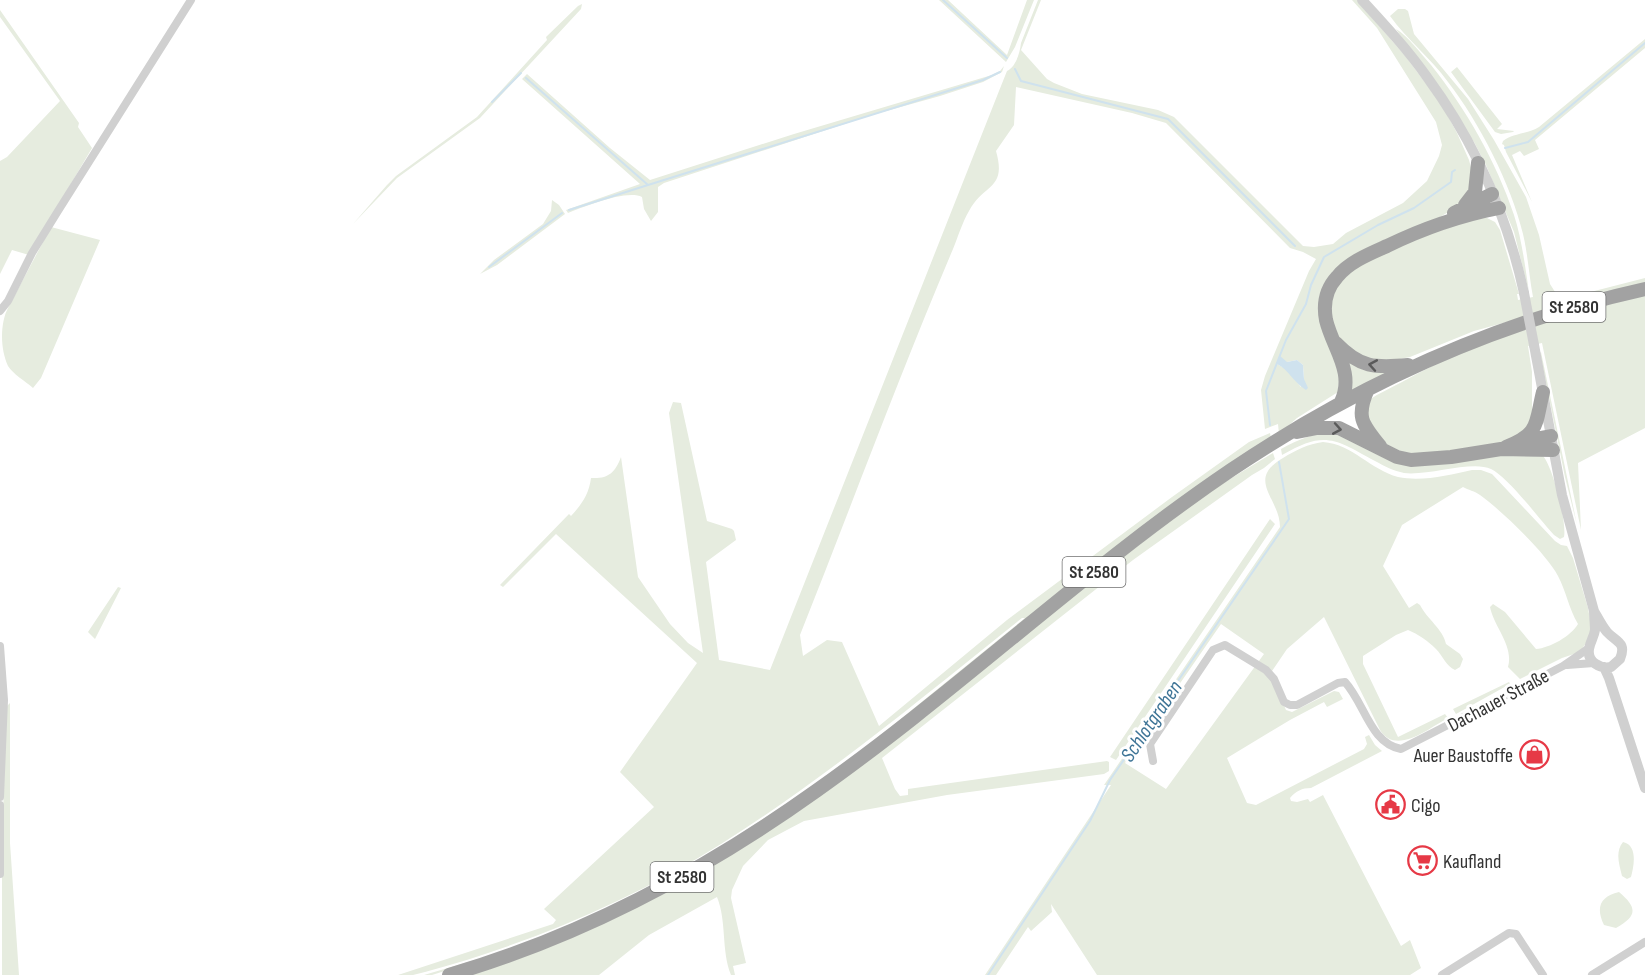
<svg xmlns="http://www.w3.org/2000/svg" width="1645" height="975" font-family="'Sofia Sans Condensed',sans-serif">
  <rect width="100%" height="100%" fill="#fff"/>
  <path fill="#e6ecdf" fill-rule="evenodd" d="M939 0H948L1007 55 1027 0H1034L1015 47 1006 62Z
    M1038 0H1041L1021 50 1047 79 1054 83 1082 94 1158 110 1174 117 1303 246 1314 247 1333 244 1346 233 1403 203 1427 181 1439 156 1442 145 1436 122 1377 28 1352 0H1357L1406 57 1442 105 1457 133 1469 160 1474 179 1462 204 1326 284 1340 371 1338 392 1297 418 1279 434 1278 424 1265 429 1261 390 1265 376 1309 271 1316 259 1303 252 1290 248 1166 123 1132 113 1016 87 1014 125 996 151C1007 190 984 183 969 211 962 223 958 237 953 249 899 376 851 507 800 635L803 656 827 640 842 642 879 726 1007 620 1172 497 1249 442 1270 433 1271 438 858 755 721 849 597 915 467 964 432 975H424L485 957 557 930 623 901 718 849 808 789 876 739 1025 618H1022L1012 626C917 702 824 779 721 844 631 901 528 944 425 972L413 975H398L553 924 556 920 544 909 654 807 620 772 697 663 556 534 503 587 500 585 569 514 571 516C582 504 589 494 591 478 608 479 615 473 621 457L638 577 670 624 688 643 703 653 669 413 673 402 681 403 707 521 732 529 734 531 736 540 706 562 719 660 770 670 999 91 1007 71C1016 67 1020 52 1021 43ZM1297 360 1303 365 1304 379 1301 387 1286 369 1277 364Z
    M582 4 581 9 480 118 397 178 353 224 387 185 396 176 477 117 547 40 546 37 578 6Z
    M1398 9H1405L1408 11 1414 34 1468 99 1494 140 1526 197 1539 235 1550 284 1557 295 1571 297 1645 278V284L1474 331 1410 357 1379 363 1346 349 1333 328 1330 305 1337 285 1358 265 1449 224 1485 217 1495 222 1500 230 1519 294H1517L1518 300 1533 297C1529 276 1528 255 1523 234 1511 184 1479 122 1448 82 1431 58 1407 40 1390 16Z
    M0 10 79 123 78 127 92 148 29 255 12 250 0 274V161L7 157 60 101 0 17Z
    M1396 29C1408 36 1421 54 1431 65 1466 109 1496 161 1514 215 1522 240 1525 266 1529 292L1514 232 1486 165 1474 142Z
    M1645 39V48L1535 140 1539 149 1524 156 1520 151 1512 155 1532 202 1506 152 1504 145 1502 144 1503 141C1513 133 1528 134 1539 127Z
    M1004 66 1002 72 983 82 940 96 872 115 664 183 658 187V212L651 221 644 209 642 197C627 189 583 207 568 213L566 210 640 184 522 79 527 74 610 148 650 180 794 134 992 75 1000 71Z
    M1457 67 1502 124 1497 129 1514 131 1513 132 1501 134 1495 132 1451 72Z
    M552 200 559 205 565 214 497 265 480 274 494 260 543 224 551 211Z
    M51 227 100 240 41 378 33 388C25 381 13 374 8 366 0 349 0 323 8 308Z
    M1645 295V428L1578 463 1581 530 1542 343 1528 346 1532 372V424L1514 440 1441 454H1407L1386 445 1367 423 1369 400C1379 393 1391 388 1402 382 1477 339 1562 316 1645 295Z
    M1541 352 1577 525 1565 477 1540 353Z
    M1344 355 1391 372 1351 393Z
    M1331 431 1381 455 1543 456C1553 467 1567 523 1564 537L1560 539 1554 535C1540 520 1508 477 1491 469 1472 460 1429 476 1404 473 1394 471 1384 466 1375 461 1335 439 1325 430 1282 455L1281 449C1299 439 1311 435 1331 431Z
    M1323 442C1352 444 1371 470 1398 477 1422 482 1449 475 1472 470H1481L1492 474 1555 541 1561 545 1567 546 1573 558 1588 608 1592 631 1590 637 1580 652 1562 658 1520 679 1508 667C1514 646 1494 627 1490 607L1493 604 1505 612 1536 649C1550 648 1571 636 1578 624 1569 609 1566 591 1558 576 1547 554 1501 510 1480 495 1475 491 1468 490 1463 487L1402 525 1383 566 1409 608 1417 603 1420 605C1427 619 1443 629 1446 644L1460 654 1463 659 1460 667 1455 670C1446 666 1443 656 1436 649 1428 641 1418 634 1408 630L1396 635 1363 656V664L1398 737 1445 714 1448 718C1429 728 1396 756 1380 730L1324 617 1287 649 1270 674 1286 710 1292 712 1334 691 1339 692 1343 699 1327 707 1324 702 1290 720 1227 758 1247 803 1256 805 1364 749 1367 744 1365 737 1369 735 1375 745 1382 751 1311 788C1302 788 1296 791 1290 798L1291 801 1297 802 1308 799 1310 802 1323 795 1401 946 1410 940 1421 968 1410 975H1097L1051 904 1052 912 1031 931 1028 927 996 975H985L1111 785H1104L1280 527C1280 498 1245 480 1283 458 1296 450 1308 444 1323 442ZM1221 624 1264 654 1166 789 1125 763Z
    M1273 453 1275 459 1264 468 1252 475 1133 560 882 758 895 789 900 796 908 795V789L1107 761 1109 762V771L1104 774 947 795 804 821 768 840 743 866 732 890 731 898 746 963 733 966 735 975H731C721 950 727 922 717 897L649 935 599 975H467L673 888 1052 612 1205 494Z
    M1270 519 1275 524 1116 760 1110 757Z
    M118 587 121 588 95 639 88 632Z
    M1509 682 1510 684 1456 714 1453 709Z
    M10 703V843L19 975H2V854L6 707Z
    M1623 842C1638 845 1634 866 1631 877L1627 879 1622 876C1619 864 1615 852 1623 842Z
    M1619 892C1638 908 1637 916 1616 928L1604 925C1595 907 1601 896 1619 892Z"/>
  <path fill="#cfe2ee" d="M1280 356 1287 362 1297 360 1303 365 1304 379 1308 388 1306 390C1294 383 1289 370 1277 364Z"/>
  <g fill="none" stroke-linecap="round" stroke-linejoin="round">
    <path stroke="#cfe2ee" stroke-width="2" d="M943 0 1007 58
      M1015 69 1021 81 1168 119 1295 246
      M526 78 648 185 983 80 1000 72
      M492 102 521 73
      M1505 148 1528 142 1645 43
      M569 210 648 185
      M489 267 562 213
      M1270 425 1266 391 1286 340 1306 304 1311 285 1324 257 1378 225 1414 208 1451 182 1452 172 1455 170
      M988 975 1090 821 1110 780 1289 519 1279 462"/>
    <path stroke="#d0d0d0" stroke-width="8" d="M0 311 8 301 32 253 58 211 191 0
      M0 646 4 700 0 797
      M1567 665 1594 663
      M1153 761 1150 744 1213 650 1225 645 1266 670 1274 679 1284 702 1290 705H1297L1338 683 1345 682C1365 704 1370 743 1401 749L1563 666 1589 648
      M0 805V874
      M1442 975 1509 933 1516 934 1543 975
      M1592 975 1645 942"/>
    <path stroke="#d0d0d0" stroke-width="10" d="M1362 0C1385 25 1408 50 1427 77 1474 141 1507 215 1524 293
      M1534 345 1562 495 1594 611C1594 617 1595 624 1595 630 1594 637 1590 642 1589 649 1587 662 1600 669 1611 667L1620 659C1627 642 1616 642 1607 632 1602 626 1598 618 1594 611
      M1604 667 1609 678 1645 788"/>
    <path stroke="#a2a2a2" stroke-width="14" d="M1465 205 1475 192 1478 163
      M1454 213 1492 194
      M1336 343C1360 368 1375 368 1408 365
      M1368 389C1356 416 1361 423 1380 446
      M1341 402C1355 372 1333 349 1326 320 1323 304 1326 289 1337 277 1349 262 1369 254 1387 246 1424 228 1458 216 1499 208
      M1297 432 1317 428H1339L1397 457 1411 460 1451 457 1501 449 1553 450
      M1520 442 1551 436
      M1506 447C1540 433 1535 425 1543 392
      M449 975C582 936 704 871 816 791 959 690 1086 568 1231 470 1357 385 1496 322 1645 289"/>
    <path stroke="#d0d0d0" stroke-width="10" d="M1524 293 1534 345"/>
  </g>
  <defs><path id="oneway-chevron" d="M-2-3.5L2.5 0L-2 3.5" fill="none" stroke-width="1.6" stroke-linecap="round" stroke-linejoin="round" transform="scale(1.5)"/></defs>
  <g stroke="#5a5a5a">
    <use href="#oneway-chevron" transform="translate(1373 365) rotate(-170)"/>
    <use href="#oneway-chevron" transform="translate(1337 429) rotate(10)"/>
  </g>
  <defs>
    <symbol id="shop-ring" viewBox="-11 -11 22 22"><circle r="9.5" fill="#fff" stroke="#e63946" stroke-width="1.5"/><path d="M-5-2.5h2.3a2.7 3.5 0 0 1 5.4 0H5L5.5 6h-11ZM-1.5-2.5h3a1.5 2.3 0 0 0-3 0Z" fill="#e63946"/></symbol>
    <symbol id="civic-ring" viewBox="-11 -11 22 22"><circle r="9.5" fill="#fff" stroke="#e63946" stroke-width="1.5"/><path d="M-.6-6.5H3V-4.5H.6V-3L4-1V1h2V6H-6V1h2V-1L-.6-3ZM-1.2 2.5V6h2.4V2.5Z" fill="#e63946"/></symbol>
    <symbol id="supermarket-ring" viewBox="-11 -11 22 22"><circle r="9.5" fill="#fff" stroke="#e63946" stroke-width="1.5"/><path d="M-6-5.5h2.5l.6 2H6L4.5 2H-2.5L-4.4-4H-6ZM-1.5 3.2a1.3 1.3 0 1 0 .1 0ZM3 3.2a1.3 1.3 0 1 0 .1 0Z" fill="#e63946"/></symbol>
  </defs>
  <g fill-rule="evenodd">
    <use href="#shop-ring" x="1518" y="738" width="33" height="33"/>
    <use href="#civic-ring" x="1374" y="788" width="33" height="33"/>
    <use href="#supermarket-ring" x="1406" y="844" width="33" height="33"/>
  </g>
  <g text-anchor="middle" stroke-width="6" stroke-linejoin="round" paint-order="stroke">
    <g fill="#fff" stroke="#707070" stroke-width="1.5">
      <rect x="1542.5" y="292" width="63" height="30" rx="4.5"/>
      <rect x="1062.5" y="557" width="63" height="30" rx="4.5"/>
      <rect x="650.5" y="862" width="63" height="30" rx="4.5"/>
    </g>
    <g font-size="18" font-weight="bold" fill="#333">
      <text x="1574" y="313">St 2580</text>
      <text x="1094" y="578">St 2580</text>
      <text x="682" y="883">St 2580</text>
    </g>
    <g font-size="20" fill="#333" stroke="#fff">
      <text transform="translate(1498 700) rotate(-28)" y="7">Dachauer Straße</text>
    </g>
    <g font-size="20" fill="#333" stroke="#fff" text-anchor="start">
      <text x="1513" y="762" text-anchor="end">Auer Baustoffe</text>
      <text x="1411" y="812">Cigo</text>
      <text x="1443" y="868">Kaufland</text>
    </g>
    <g font-size="21" font-style="italic" fill="#3f7597" stroke="#fff">
      <text transform="translate(1151 721) rotate(-56)" y="7">Schlotgraben</text>
    </g>
  </g>
</svg>
